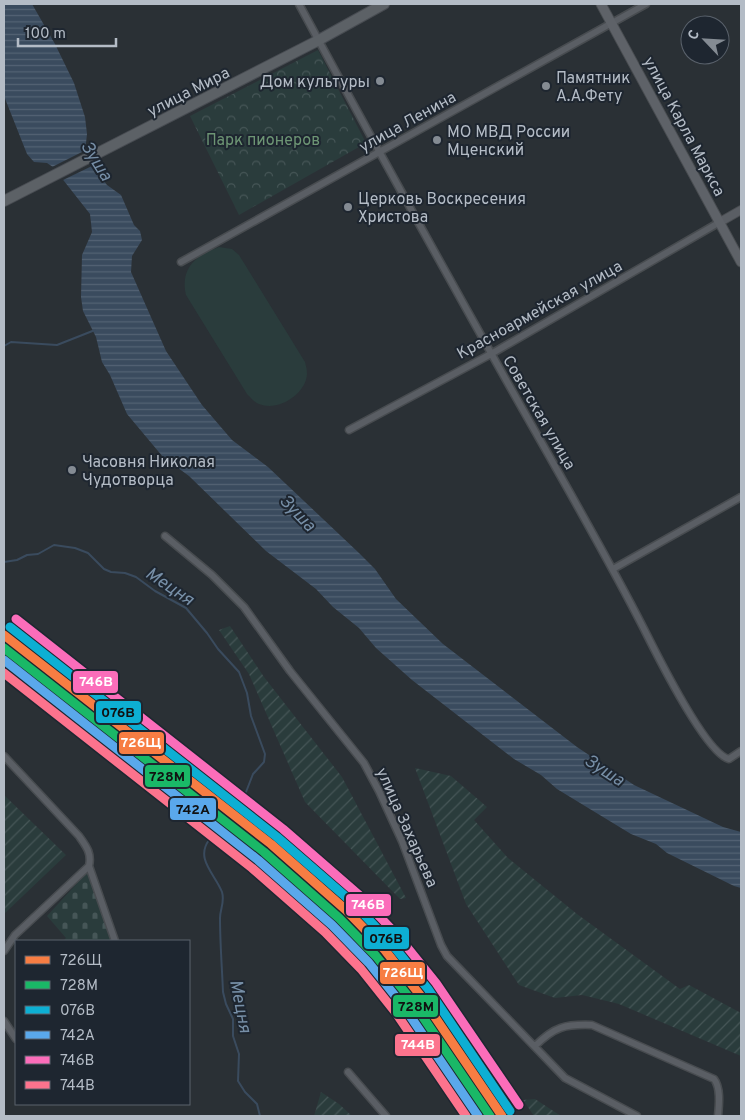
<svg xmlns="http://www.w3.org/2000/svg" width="745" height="1120" font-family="Overpass,sans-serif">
  <defs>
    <pattern id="cemetery-stones" width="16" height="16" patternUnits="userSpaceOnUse" patternTransform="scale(1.25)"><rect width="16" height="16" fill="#2a3c3c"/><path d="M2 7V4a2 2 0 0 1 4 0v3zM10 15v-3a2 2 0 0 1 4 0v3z" fill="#465657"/></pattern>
    <pattern id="park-crowns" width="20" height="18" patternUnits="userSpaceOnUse" patternTransform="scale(1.25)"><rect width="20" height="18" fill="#2a3c3c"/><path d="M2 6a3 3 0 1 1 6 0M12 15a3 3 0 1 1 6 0" fill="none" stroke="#465657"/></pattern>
    <pattern id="garden-furrows" width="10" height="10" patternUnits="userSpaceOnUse" patternTransform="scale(1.25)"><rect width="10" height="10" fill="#2a3c3c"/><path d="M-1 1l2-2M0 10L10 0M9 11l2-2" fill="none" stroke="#465657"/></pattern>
    <pattern id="water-rules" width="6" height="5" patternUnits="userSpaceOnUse" patternTransform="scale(1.25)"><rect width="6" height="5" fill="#3a4b5e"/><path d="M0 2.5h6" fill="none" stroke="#546374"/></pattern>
  </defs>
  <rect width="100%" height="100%" fill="#2a3035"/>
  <path fill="url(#cemetery-stones)" d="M93 866 119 941H63L66 938 47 916Z"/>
  <path fill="url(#park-crowns)" d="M318 50 366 143 239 215 190 116Z"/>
  <path fill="url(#garden-furrows)" d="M230 626 264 677 342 777 406 898 400 899 305 802 249 674 219 630Z
    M415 768 451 776 487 807 474 820 508 858 577 914 680 989 689 985 741 1013V1056L619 1004 582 995 555 998 519 985 466 904Z
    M4 795 66 855 4 914Z
    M321 1092 339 1104 352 1116H314Z
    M535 1099 561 1116H534L523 1100Z"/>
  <path fill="#2a3c3c" d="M219 247 232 249 239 255 305 362C306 366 307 370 307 374 306 394 278 412 259 404 254 402 251 398 247 394L186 295C180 269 195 255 219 247Z"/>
  <path fill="url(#water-rules)" d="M4 4H32L55 44 74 83 85 117 87 134 85 152 88 160 107 185 121 195 134 225 140 231 142 240 132 256 131 272 166 351 202 405 232 440 268 467 359 553 375 569 396 599 443 644 577 747 634 785 723 827 741 832V888L734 886 667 853 656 844 631 834 557 789 541 775 514 759 412 680 376 648 359 628 333 607 316 589 266 551 189 476 163 457 127 414 110 375 102 362 96 337 83 311 81 297 82 255 92 232 90 214 53 167 47 163 34 162 27 154 4 96Z"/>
  <path fill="#2a3035" d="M88 149 90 159 94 165 61 181 50 168Z"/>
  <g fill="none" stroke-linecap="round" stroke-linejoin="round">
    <path stroke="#3a4b5e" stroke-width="2" d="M4 346 11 342 57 345 95 330
      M4 562 17 560 27 555 38 554 54 545 75 548 88 553 104 569 111 572 125 573 136 577 155 591 186 608 207 633 218 649 239 672 247 693 251 716 265 754 264 762 253 774 246 792
      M209 840C195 859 215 874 222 892 225 902 220 909 220 918 220 943 222 967 223 992L226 1004 233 1019V1036L239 1054 238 1081 245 1092 257 1104 260 1116"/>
    <defs>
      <path id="minor" d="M299 4C362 121 426 237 491 353 542 445 596 535 644 629 656 653 706 754 729 759L741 751
        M181 262 646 4
        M349 430 491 354 720 222
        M165 536 212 575 244 607 290 671 364 763 379 791 402 841 441 945 447 956 565 1078 637 1116
        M613 569 741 497
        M4 756 79 836C86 846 92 853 89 866L115 941
        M4 951 15 935 89 866
        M4 1021 16 1039
        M535 1046C554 1027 565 1024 592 1025L714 1079C721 1088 719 1105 718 1116
        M348 1072 386 1116"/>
      <path id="tertiary" d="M720 222 741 210"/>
      <path id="secondary" d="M601 4 741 262"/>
      <path id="primary" d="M4 201 319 40 384 4"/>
    </defs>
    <use href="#minor" stroke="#484c50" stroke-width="9"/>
    <use href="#tertiary" stroke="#484c50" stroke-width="10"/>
    <use href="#secondary" stroke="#484c50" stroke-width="11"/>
    <use href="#primary" stroke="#484c52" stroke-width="12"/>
    <use href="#minor" stroke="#5a5e64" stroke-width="6"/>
    <use href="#tertiary" stroke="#5a5e64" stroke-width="8"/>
    <use href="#secondary" stroke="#5e6268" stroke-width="9"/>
    <use href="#primary" stroke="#5c6166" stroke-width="10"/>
    <defs>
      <path id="rail" d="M4 648 268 856 321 902 354 935 409 998 436 1035 489 1116"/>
    </defs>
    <use href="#rail" stroke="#5e6267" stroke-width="4"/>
    <use href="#rail" stroke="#1e2630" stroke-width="2" stroke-dasharray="5.5" stroke-linecap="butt"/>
    <defs>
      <path id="rail-1" d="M4 635 271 844 346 910 384 949 420 995 502 1116"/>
      <path id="rail-2" d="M4 648 264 852 339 918 376 956 412 1001 490 1116"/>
      <path id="rail-3" d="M10 627 277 837 353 903 391 943 428 989 510 1111"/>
      <path id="rail-4" d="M4 660 258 860 332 925 369 963 404 1007 478 1116"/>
      <path id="rail-5" d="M16 619 283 829 360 896 398 936 436 983 519 1105"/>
      <path id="rail-6" d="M4 673 252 868 325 932 361 969 396 1013 466 1116"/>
    </defs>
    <use href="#rail-1" stroke="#1e2630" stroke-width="12"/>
    <use href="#rail-2" stroke="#1e2630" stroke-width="12"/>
    <use href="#rail-3" stroke="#1e2630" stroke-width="12"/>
    <use href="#rail-4" stroke="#1e2630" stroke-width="12"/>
    <use href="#rail-5" stroke="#1e2630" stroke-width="12"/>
    <use href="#rail-6" stroke="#1e2630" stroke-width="12"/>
    <use href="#rail-1" stroke="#f77d43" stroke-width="9"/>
    <use href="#rail-2" stroke="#1ab867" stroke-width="9"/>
    <use href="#rail-3" stroke="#0dafd3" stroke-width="9"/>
    <use href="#rail-4" stroke="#5aa8eb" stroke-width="9"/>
    <use href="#rail-5" stroke="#fb6dba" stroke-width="9"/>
    <use href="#rail-6" stroke="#fc738d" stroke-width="9"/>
  </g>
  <g fill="#848b93" stroke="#1e2630" stroke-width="2">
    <circle cx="380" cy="81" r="5"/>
    <circle cx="546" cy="86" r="5"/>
    <circle cx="437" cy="140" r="5"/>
    <circle cx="348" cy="207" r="5"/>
    <circle cx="72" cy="470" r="5"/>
  </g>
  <g text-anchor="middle" stroke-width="4" stroke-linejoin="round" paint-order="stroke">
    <g font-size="16" fill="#b4bcc6" stroke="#1e2630" text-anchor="start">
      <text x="556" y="83">Памятник<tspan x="556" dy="18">А.А.Фету</tspan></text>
      <text x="370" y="87" text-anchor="end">Дом культуры</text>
      <text x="447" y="137">МО МВД России<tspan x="447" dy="18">Мценский</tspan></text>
      <text x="358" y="204">Церковь Воскресения<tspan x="358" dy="18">Христова</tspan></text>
      <text x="82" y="467">Часовня Николая<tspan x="82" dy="18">Чудотворца</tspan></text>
    </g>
    <g font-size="16" fill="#b4bcc6" stroke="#1e2630">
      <text transform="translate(188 91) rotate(-27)" y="6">улица Мира</text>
      <text transform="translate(407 121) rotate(-29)" y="6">улица Ленина</text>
      <text transform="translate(685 126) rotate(62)" y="6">улица Карла Маркса</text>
      <text transform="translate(539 309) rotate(-29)" y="6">Красноармейская улица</text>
      <text transform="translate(540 412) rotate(60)" y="6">Советская улица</text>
      <text transform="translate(408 827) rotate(66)" y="6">улица Захарьева</text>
    </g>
    <g font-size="16" fill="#6d9574" stroke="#1e2630">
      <text x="263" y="145">Парк пионеров</text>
    </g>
    <g font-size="18" font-style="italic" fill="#778fa7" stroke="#1e2630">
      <text transform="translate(97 161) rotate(58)" y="6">Зуша</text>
      <text transform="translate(298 513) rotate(46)" y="6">Зуша</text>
      <text transform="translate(170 586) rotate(34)" y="6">Мецня</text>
      <text transform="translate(605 770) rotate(33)" y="6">Зуша</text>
      <text transform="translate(241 1006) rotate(79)" y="6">Мецня</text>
    </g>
  </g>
  <g stroke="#1e2630" stroke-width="2">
    <rect x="72" y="670" width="47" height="24" rx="5" fill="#fb6dba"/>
    <rect x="95" y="700" width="47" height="24" rx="5" fill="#0dafd3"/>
    <rect x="118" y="731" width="47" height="24" rx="5" fill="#f77d43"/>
    <rect x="144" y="764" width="47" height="24" rx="5" fill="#1ab867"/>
    <rect x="169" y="797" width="48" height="24" rx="5" fill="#5aa8eb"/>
    <rect x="345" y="893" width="47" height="24" rx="5" fill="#fb6dba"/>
    <rect x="363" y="926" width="47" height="24" rx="5" fill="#0dafd3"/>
    <rect x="379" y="961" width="47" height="24" rx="5" fill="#f77d43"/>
    <rect x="392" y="994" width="47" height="24" rx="5" fill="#1ab867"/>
    <rect x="394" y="1033" width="47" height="24" rx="5" fill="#fc738d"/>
  </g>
  <g font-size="14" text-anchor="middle" font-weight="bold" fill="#fff">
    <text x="96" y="686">746В</text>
    <text x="141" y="747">726Щ</text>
    <text x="368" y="909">746В</text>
    <text x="403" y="977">726Щ</text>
    <text x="418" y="1049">744В</text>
  </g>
  <g font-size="14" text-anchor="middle" font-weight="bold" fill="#111">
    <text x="118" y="717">076В</text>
    <text x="167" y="781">728М</text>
    <text x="193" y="814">742А</text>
    <text x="386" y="943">076В</text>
    <text x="416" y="1011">728М</text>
  </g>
  <rect width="745" height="1120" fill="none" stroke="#b4bcc6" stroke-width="10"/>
  <rect x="15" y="940" width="175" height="165" fill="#1e2630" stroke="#5a626c"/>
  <rect x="25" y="956" width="25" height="8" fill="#f77d43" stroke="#5a626c"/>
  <text x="60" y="965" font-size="15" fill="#b4bcc6">726Щ</text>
  <rect x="25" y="981" width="25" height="8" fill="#1ab867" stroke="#5a626c"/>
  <text x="60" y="990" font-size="15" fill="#b4bcc6">728М</text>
  <rect x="25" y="1006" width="25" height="8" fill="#0dafd3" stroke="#5a626c"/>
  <text x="60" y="1015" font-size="15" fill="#b4bcc6">076В</text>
  <rect x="25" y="1031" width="25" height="8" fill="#5aa8eb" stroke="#5a626c"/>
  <text x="60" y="1040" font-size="15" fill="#b4bcc6">742А</text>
  <rect x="25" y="1056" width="25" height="8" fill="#fb6dba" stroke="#5a626c"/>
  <text x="60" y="1065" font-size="15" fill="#b4bcc6">746В</text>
  <rect x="25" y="1081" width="25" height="8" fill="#fc738d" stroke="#5a626c"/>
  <text x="60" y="1090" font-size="15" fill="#b4bcc6">744В</text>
  <g transform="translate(705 40) rotate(295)"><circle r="24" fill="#1e2630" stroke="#5a626c"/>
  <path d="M0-4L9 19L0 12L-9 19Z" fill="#848b93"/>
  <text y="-8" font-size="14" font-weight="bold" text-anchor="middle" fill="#b4bcc6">С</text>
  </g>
  <path d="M18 38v8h98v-8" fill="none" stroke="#b4bcc6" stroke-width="2.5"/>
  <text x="25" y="38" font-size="15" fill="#b4bcc6" stroke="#1e2630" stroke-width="4" paint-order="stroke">100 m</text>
</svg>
